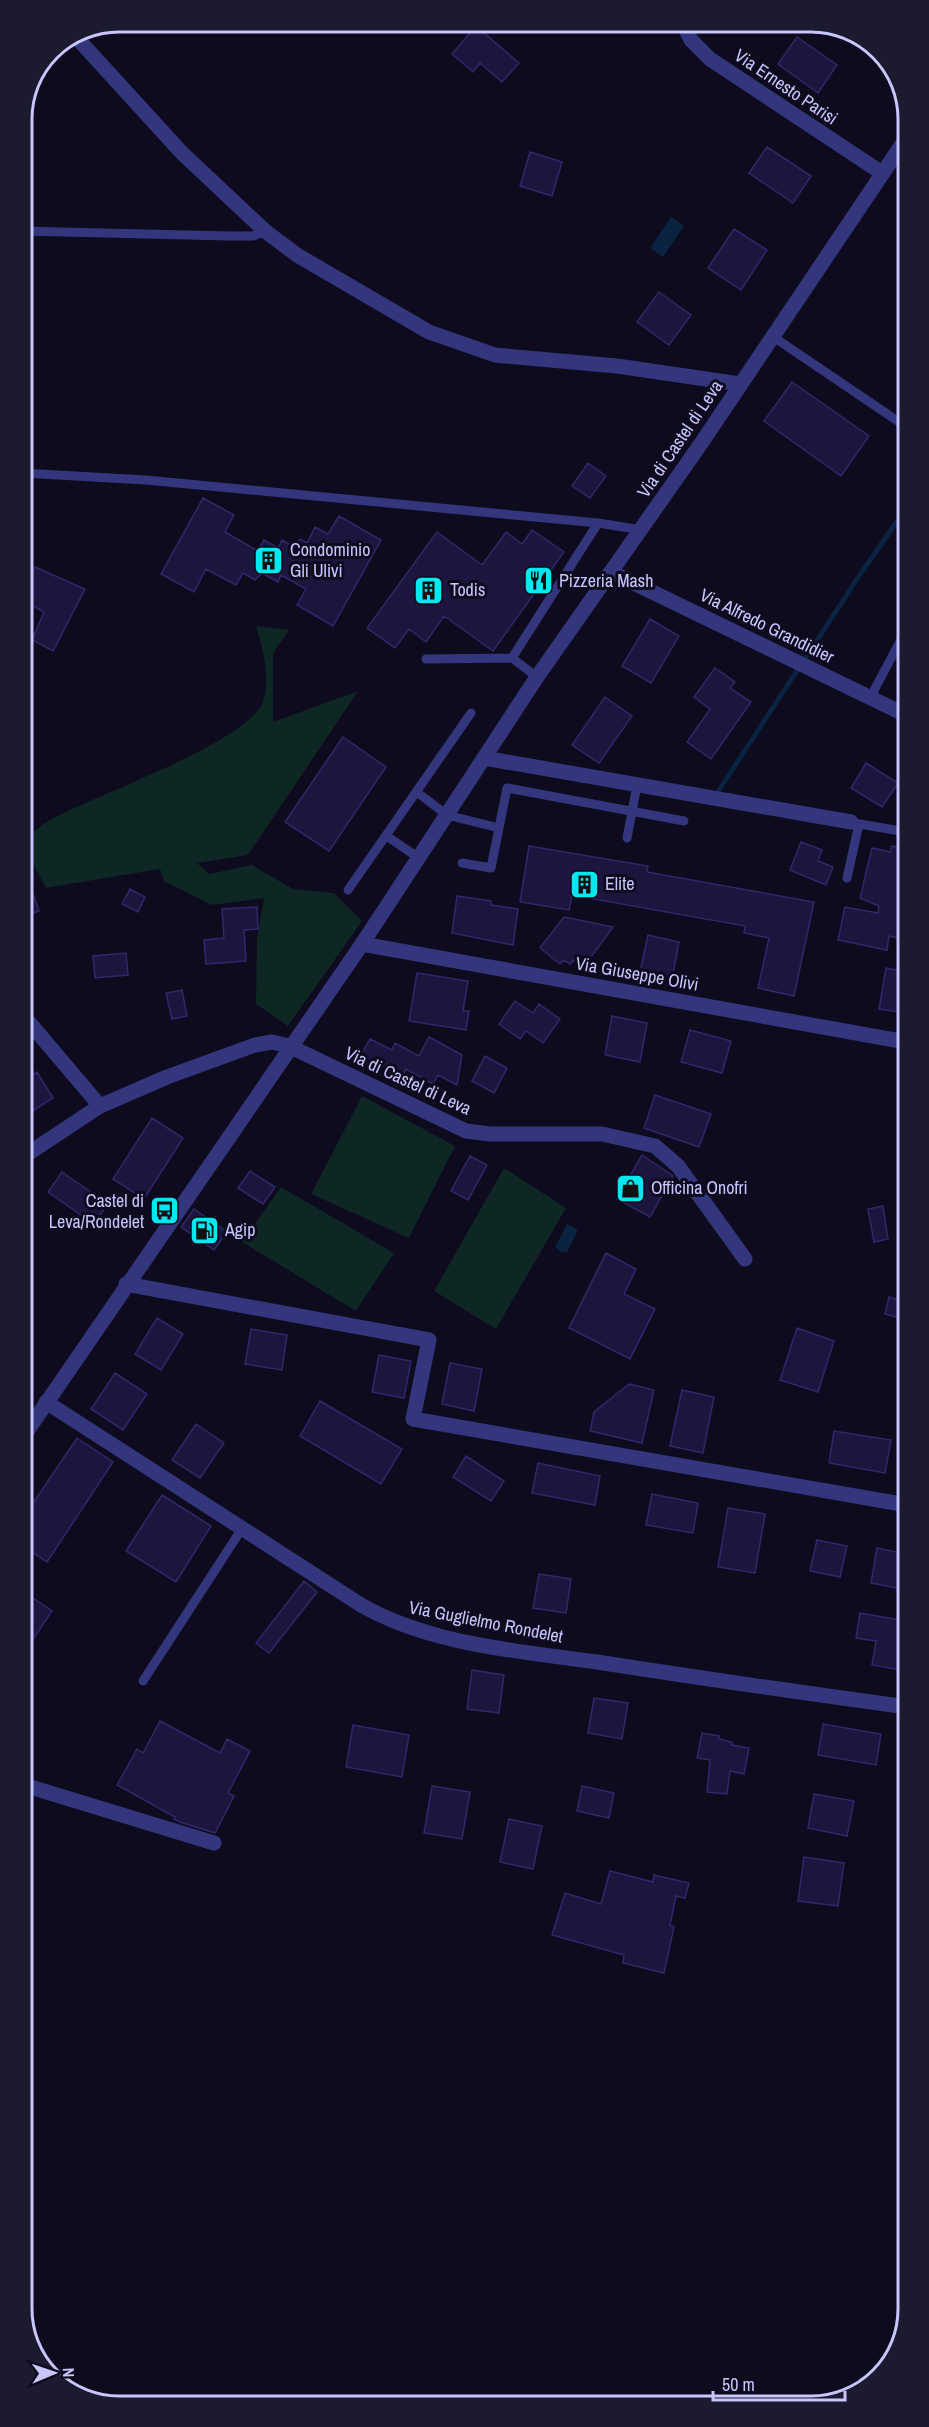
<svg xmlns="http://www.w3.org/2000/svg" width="929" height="2427" font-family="'Archivo Narrow',sans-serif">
  <rect width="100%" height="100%" fill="#0d0b1d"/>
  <path fill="#0e2724" d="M256 626 289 630 273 653V722L358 691 248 855 197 863 209 874 252 865 293 889 334 893 362 921 288 1026 256 1004 257 938 264 898 212 905 164 881 160 869 46 888 22 843V841C32 833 41 825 52 819 93 796 254 740 264 699 270 676 263 649 256 626Z
    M362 1096 455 1146 409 1238 311 1194Z
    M504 1168 566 1208 496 1329 434 1291Z
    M281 1187 394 1253 356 1311 242 1242Z"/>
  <path fill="#0a2341" d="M671 217 684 226 663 257 650 248Z
    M567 1224 578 1230 567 1252H561L555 1247Z"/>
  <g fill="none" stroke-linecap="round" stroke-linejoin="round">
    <path stroke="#0a2341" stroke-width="5" d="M719 790 861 573 905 510"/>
  </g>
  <path fill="#1c163e" stroke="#31286b" stroke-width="1.5" d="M476 26 519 63 502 82 480 63 473 72 452 54Z
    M797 37 837 65 818 93 778 64Z
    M767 147 811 176 793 203 749 173Z
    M530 152 562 162 552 196 520 186Z
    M734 229 767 250 741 290 708 268Z
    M659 292 691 315 669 345 637 322Z
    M792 382 869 436 841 476 764 421Z
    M588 463 606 476 590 498 572 486Z
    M203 498 234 515 225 532 258 551 264 540 278 548 282 540 296 548 300 539 307 543 315 527 328 534 339 516 381 540 333 626 297 605 306 589 281 575 278 582 262 573 255 580 243 573 236 585 206 569 194 592 161 574Z
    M532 530 564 552 493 651 444 616 426 642 409 629 395 648 367 628 437 532 482 565 506 532 522 544Z
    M35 567 85 589 53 651 32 640 44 612 26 602 32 589 25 585Z
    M650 619 679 636 651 683 622 666Z
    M715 668 735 682 730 688 751 702 711 759 687 742 710 709 694 697Z
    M605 697 632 716 599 763 572 745Z
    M343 737 386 767 329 851 285 822Z
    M866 763 898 783 882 807 851 788Z
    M801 842 822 850 818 861 833 867 826 885 790 870Z
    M529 846 648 866 647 872 814 902 794 996 758 988 769 938 744 933 745 926 572 895 569 910 520 902Z
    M892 846 906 849V940L889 936 887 950 838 940 845 907 878 913 879 906 860 898 872 848 890 852Z
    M24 868 39 911 22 917V869Z
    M130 889 145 897 138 912 122 904Z
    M457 896 491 901V905L518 909 513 945 452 933Z
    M257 907 258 929 244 930 246 961 206 964 204 940 224 938 222 909Z
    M564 917 613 927 583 968 573 960 570 964 563 960 560 964 540 948Z
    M648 935 679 942 672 979 640 972Z
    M126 953 128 975 95 978 93 956Z
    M886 968 906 972V1013L879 1009Z
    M417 973 468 981 463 1011H469L466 1030 409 1021Z
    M182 990 187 1016 172 1019 166 993Z
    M515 1001 533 1013 539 1004 560 1019 543 1043 526 1031 520 1039 499 1024Z
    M612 1016 647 1023 640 1062 605 1055Z
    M690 1030 731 1041 722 1073 681 1062Z
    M429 1037 462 1055 457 1085 438 1075 433 1084 406 1069 402 1077 381 1065 378 1070 358 1060 370 1039 392 1050 395 1043 419 1056Z
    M485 1056 507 1068 494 1093 472 1081Z
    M37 1072 53 1098 23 1117V1081Z
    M655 1095 711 1114 699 1147 644 1128Z
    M152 1118 183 1138 144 1199 113 1179Z
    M642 1155 673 1176 650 1217 617 1199Z
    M470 1156 487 1165 468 1200 451 1191Z
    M250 1171 275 1187 263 1204 238 1188Z
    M62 1172 108 1204 94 1224 48 1192Z
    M883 1206 888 1239 874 1242 868 1209Z
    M194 1209 227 1232 214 1250 181 1227Z
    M606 1253 636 1269 624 1294 655 1309 630 1359 569 1328Z
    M889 1297 906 1302V1320L885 1314Z
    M157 1318 183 1334 161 1370 135 1354Z
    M797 1328 834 1341 818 1392 780 1380Z
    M251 1329 287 1335 282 1370 245 1364Z
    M379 1355 411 1361 404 1398 372 1392Z
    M450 1363 482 1369 474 1411 442 1404Z
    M115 1373 147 1394 123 1430 91 1409Z
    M629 1384 654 1390 642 1443 590 1431 594 1412Z
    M682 1390 714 1397 703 1453 670 1446Z
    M320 1401 402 1449 381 1484 300 1436Z
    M196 1424 224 1443 200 1478 172 1460Z
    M834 1431 891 1440 885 1473 829 1463Z
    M77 1438 113 1462 47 1562 23 1546V1518Z
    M466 1456 504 1481 491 1501 453 1477Z
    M538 1463 600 1476 595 1505 532 1493Z
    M652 1494 698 1503 693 1533 646 1525Z
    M162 1495 211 1526 176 1582 126 1551Z
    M728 1508 765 1514 755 1573 718 1567Z
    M817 1540 847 1546 840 1577 810 1571Z
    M877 1548 907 1554V1590L871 1583Z
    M539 1574 571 1579 566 1613 533 1608Z
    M304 1581 317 1592 269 1653 256 1643Z
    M23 1591 52 1611 23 1654Z
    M860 1613 907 1621 901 1670 872 1665 876 1641 856 1638Z
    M472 1670 504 1675 499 1713 467 1709Z
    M594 1698 628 1703 622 1739 588 1733Z
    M160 1721 220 1753 227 1739 250 1751 228 1793 234 1796 215 1833 180 1822 174 1819 175 1817 117 1785 137 1749 143 1753Z
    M823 1724 881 1734 876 1765 818 1755Z
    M353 1725 409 1735 402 1777 346 1767Z
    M702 1733 719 1736V1739L732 1742V1745L749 1748 744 1774 730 1771 727 1794 707 1792 710 1760 697 1758Z
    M432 1786 470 1792 462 1839 424 1833Z
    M582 1786 614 1793 609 1818 577 1811Z
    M814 1794 854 1801 847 1836 808 1828Z
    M509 1819 542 1826 533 1869 500 1862Z
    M804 1857 844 1863 838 1906 798 1901Z
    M610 1871 653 1882 654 1875 689 1883 685 1898 676 1896 670 1925 674 1927 664 1973 623 1963 624 1955 552 1935 565 1893 601 1904Z"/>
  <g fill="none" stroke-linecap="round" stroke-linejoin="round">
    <path stroke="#34367d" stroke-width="9" d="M21 231 228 236H253L265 231
      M772 336 905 426
      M22 473 146 480 598 523 642 530
      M512 658 598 523
      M426 659 512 658 537 677
      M870 698 905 632
      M418 793 447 815 499 828
      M854 823 906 832
      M388 837 419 858
      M627 838 637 785
      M462 863 491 868 507 788 684 821
      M847 878 859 824
      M348 890 471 713
      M143 1681 243 1527"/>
    <path stroke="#34367d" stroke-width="15" d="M682 21 691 40 710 59 882 173
      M77 38 182 153 265 231 297 255 429 332 495 355 617 366 740 384
      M611 572 906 715
      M484 758 851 822
      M362 944 906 1042
      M22 1014 100 1106 167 1077 255 1045 272 1042 289 1046 466 1131 490 1134H602L655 1146 678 1166 745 1259
      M23 1157 100 1106
      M126 1284 429 1340 413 1419 907 1505
      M46 1402 361 1605C431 1645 519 1651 597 1662 700 1678 804 1693 907 1707
      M24 1785 214 1843"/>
    <path stroke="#34367d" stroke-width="15" d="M23 1437 362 944 537 677 700 445 905 140"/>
  </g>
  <defs>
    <symbol id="building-square" viewBox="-11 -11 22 22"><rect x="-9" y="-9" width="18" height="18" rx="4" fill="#00e9f1" stroke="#0d0b1d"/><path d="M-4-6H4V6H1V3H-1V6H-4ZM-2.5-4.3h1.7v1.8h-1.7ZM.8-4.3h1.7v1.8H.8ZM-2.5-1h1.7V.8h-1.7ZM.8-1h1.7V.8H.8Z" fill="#111"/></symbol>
    <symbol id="restaurant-square" viewBox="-11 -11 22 22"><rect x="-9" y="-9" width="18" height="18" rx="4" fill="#00e9f1" stroke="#0d0b1d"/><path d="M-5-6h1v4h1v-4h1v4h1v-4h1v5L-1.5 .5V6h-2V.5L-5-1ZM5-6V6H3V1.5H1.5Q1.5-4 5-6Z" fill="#111"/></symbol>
    <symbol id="shop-square" viewBox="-11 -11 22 22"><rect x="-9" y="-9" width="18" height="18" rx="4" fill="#00e9f1" stroke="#0d0b1d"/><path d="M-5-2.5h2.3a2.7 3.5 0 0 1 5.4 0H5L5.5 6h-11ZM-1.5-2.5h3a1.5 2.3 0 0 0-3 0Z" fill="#111"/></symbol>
    <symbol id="bus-square" viewBox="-11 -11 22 22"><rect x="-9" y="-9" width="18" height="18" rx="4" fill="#00e9f1" stroke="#0d0b1d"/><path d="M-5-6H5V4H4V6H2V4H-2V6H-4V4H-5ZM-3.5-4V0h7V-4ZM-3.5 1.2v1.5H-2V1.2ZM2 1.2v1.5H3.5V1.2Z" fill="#111"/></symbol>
    <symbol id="fuel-square" viewBox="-11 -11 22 22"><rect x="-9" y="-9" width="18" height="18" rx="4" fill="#00e9f1" stroke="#0d0b1d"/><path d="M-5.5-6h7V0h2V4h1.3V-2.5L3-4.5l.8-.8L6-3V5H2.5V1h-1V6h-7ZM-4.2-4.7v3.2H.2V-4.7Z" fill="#111"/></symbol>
  </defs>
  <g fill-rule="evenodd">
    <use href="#building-square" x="252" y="544" width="33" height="33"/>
    <use href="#restaurant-square" x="522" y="564" width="33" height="33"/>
    <use href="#building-square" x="412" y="574" width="33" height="33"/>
    <use href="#building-square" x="568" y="868" width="33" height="33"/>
    <use href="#shop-square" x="614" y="1172" width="33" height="33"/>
    <use href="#bus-square" x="148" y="1194" width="33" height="33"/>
    <use href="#fuel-square" x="188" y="1214" width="33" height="33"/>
  </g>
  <g text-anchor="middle" stroke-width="6" stroke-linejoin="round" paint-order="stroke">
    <g font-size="18" fill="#c9c6ff" stroke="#0d0b1d">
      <text transform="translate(786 87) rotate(34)" y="6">Via Ernesto Parisi</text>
      <text transform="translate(680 439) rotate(-56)" y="6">Via di Castel di Leva</text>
      <text transform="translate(767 626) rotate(26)" y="6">Via Alfredo Grandidier</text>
      <text transform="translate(637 974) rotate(10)" y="6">Via Giuseppe Olivi</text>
      <text transform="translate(408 1081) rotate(25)" y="6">Via di Castel di Leva</text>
      <text transform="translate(486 1622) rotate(11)" y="6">Via Guglielmo Rondelet</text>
    </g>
    <g font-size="18" fill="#c9c6ff" stroke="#0d0b1d" text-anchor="start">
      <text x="290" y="556">Condominio<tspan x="290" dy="21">Gli Ulivi</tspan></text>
      <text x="559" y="587">Pizzeria Mash</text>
      <text x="450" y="596">Todis</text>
      <text x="605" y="890">Elite</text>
      <text x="651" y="1194">Officina Onofri</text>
      <text x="144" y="1207" text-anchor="end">Castel di<tspan x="144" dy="21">Leva/Rondelet</tspan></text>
      <text x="225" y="1236">Agip</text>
    </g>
  </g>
  <path d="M0 0H929V2427H0ZM119 32H811A87 87 0 0 1 898 119V2309A87 87 0 0 1 811 2396H119A87 87 0 0 1 32 2309V119A87 87 0 0 1 119 32Z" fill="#1c1a2f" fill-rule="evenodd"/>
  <path fill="none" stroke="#c9c6ff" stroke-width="3" d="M119 32H811A87 87 0 0 1 898 119V2309A87 87 0 0 1 811 2396H119A87 87 0 0 1 32 2309V119A87 87 0 0 1 119 32Z"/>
  <g transform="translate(54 2373) rotate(88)" stroke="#0d0b1d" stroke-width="4.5" paint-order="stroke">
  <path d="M0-4.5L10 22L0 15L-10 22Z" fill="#c9c6ff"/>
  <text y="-9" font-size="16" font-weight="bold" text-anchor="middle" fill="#c9c6ff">N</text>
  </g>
  <path d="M713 2391v9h132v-9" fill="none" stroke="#c9c6ff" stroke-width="3"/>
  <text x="722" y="2391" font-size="18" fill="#c9c6ff" stroke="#0d0b1d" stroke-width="4.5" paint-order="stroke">50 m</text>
</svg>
